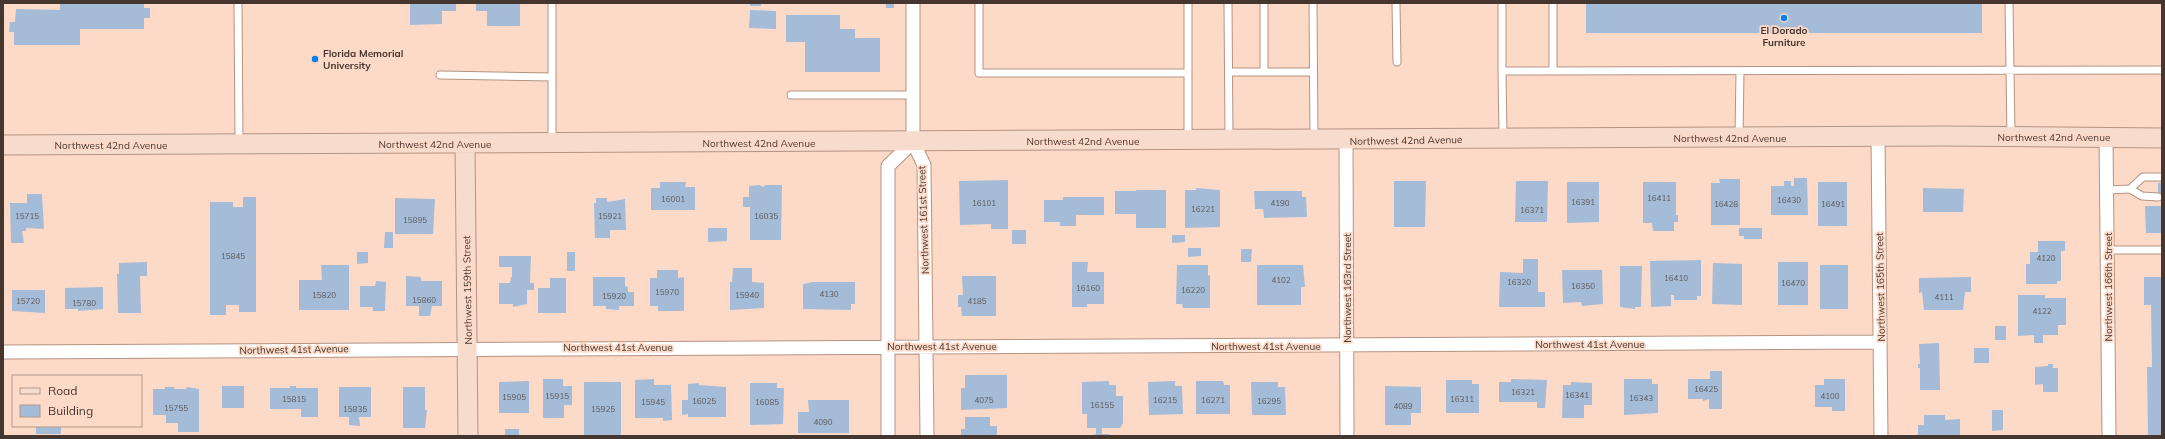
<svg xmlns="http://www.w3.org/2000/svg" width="2165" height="439" font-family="Mulish,sans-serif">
  <rect width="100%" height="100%" fill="#fdd9c7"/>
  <path fill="#a4bcd7" d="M60 3H144V8H150V18H144V29H80V45H14V32H9L10 22H15L16 9 60 10Z
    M410 3H456V11H442V24L410 25Z
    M476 3H520V26H487V11H476Z
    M750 3H761V6H750Z
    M886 3H894V8H886Z
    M1586 3H1982V33H1586Z
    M750 10 776 11V29L749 28Z
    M786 15H840V29H855V38H880V72H805V42H786Z
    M1794 178H1807L1808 215H1771V186H1784V181H1791V186H1794Z
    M1719 179H1740V225H1711V183H1720Z
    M1008 180V229H991V224L960 225 959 181Z
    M1394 181H1426L1425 227H1394Z
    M1516 181H1548L1547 222H1515Z
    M660 182H686L685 187H695V210H651V188H660Z
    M1567 182H1599V222L1567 223Z
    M1643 182H1676V215H1678V222H1674V231H1653L1652 223H1643Z
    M1818 182H1847V226H1818Z
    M2158 183H2162V201H2158Z
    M759 185 764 187 765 185H782L781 240H750V207H743V197H749V186Z
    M1196 188 1220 190V227L1185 228V190H1196Z
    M1923 188 1964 189 1963 212H1923Z
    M1136 190H1166V228H1136V214H1115V191H1136Z
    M1254 191H1302V197H1306L1307 217 1264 218 1263 209H1255Z
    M27 194H42L44 229 26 228V231H22L24 243H11L10 203H27Z
    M243 197H256V312H239V305H226V315H210V202H233V207H243Z
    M1063 197H1104V215H1076V226H1060V222H1044V200H1063Z
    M395 198 435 199 433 234H395Z
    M596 198H607V202L625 199 626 230H610V238H595L594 203H596Z
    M2145 206H2162V233H2146Z
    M708 228H727V241L708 242Z
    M1739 228H1762V239H1744V236H1739Z
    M1012 230H1026V244H1012Z
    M385 232H393V248H384Z
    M1172 235H1185V242L1172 243Z
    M2038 241H2065V251H2061V281H2057V284H2026V264H2030V252H2038Z
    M1188 248H1201V256L1188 257Z
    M1241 249H1252L1251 262H1241Z
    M357 252H368V263L357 264Z
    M567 252H575V271H567Z
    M499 256H531L530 283H534V290H527V304L513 307V304H499V283H510L511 277H512V267H499Z
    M1523 259H1538V292H1545V307H1499L1500 272 1523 273Z
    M1701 260V296H1697V300H1674V295H1671V306L1651 307 1650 261Z
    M147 262V276H140L141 313H118L117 274H119V263Z
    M1072 262H1088L1087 272H1104V304H1087V307H1072Z
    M1778 262H1808V305H1778Z
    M1713 263 1742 264V305L1712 304Z
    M321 265H349V310H299V280H322Z
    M1177 265H1208V276L1210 275V308H1183L1182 304H1176Z
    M1257 265H1303L1305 287H1301V305H1257Z
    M1820 265H1848V309H1820Z
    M1620 266H1642L1641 307H1635V309L1620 307Z
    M733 268H752V282L764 283V308L730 310V282H732Z
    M657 270H678V278L684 277V311H658V306H650V278H657Z
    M1562 270H1602L1603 304 1582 306 1581 302 1563 303Z
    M406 276 421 277V281H442V306H432L430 316H419V306H406Z
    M962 276H996V316H962L961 307H958V295H963Z
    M593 277H625V286L628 287V292H634V306H619V310L606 309V306H593Z
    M1971 277V292H1965L1963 310H1924L1922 292 1919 293V278Z
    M2144 277H2162V436H2148L2147 367H2152L2151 305H2144Z
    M550 278H566V313H538V288H550Z
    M376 281 386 282 385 311H373V307H360V286H375Z
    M813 282H855V304H851V310L803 309V284Z
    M103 287V309L78 311V309H65V288Z
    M12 290H45V313L12 311Z
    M2018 295H2045V298H2066V325H2058V335H2043V343H2034V335L2018 336Z
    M1995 326H2006V340H1995Z
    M1939 343 1940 390H1920V368H1918V364H1920L1919 344Z
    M1974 348H1989V363H1974Z
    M2048 364H2053V368H2058V392H2043V384L2035 385V367L2048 366Z
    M1710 371H1722V409H1709V399L1703 401V399H1688V379H1710Z
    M965 375H1007V408L961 410V388H965Z
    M543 379H563V386H572V405H564V418H543Z
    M654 379V385H671L672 420 663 421V418H635V380Z
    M1511 379 1547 380 1545 408H1537V402H1499V382H1511Z
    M1624 379H1652V384H1658V413L1624 415Z
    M1824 379H1845V411H1832V407H1815V385H1824Z
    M1446 380H1472V384H1479V413H1446Z
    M529 381V413H499V382Z
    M1109 381V385H1116V396H1123V423L1120 428H1102V434H1109V436H1090L1096 434V428H1087V414H1082V382Z
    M1175 381V386H1182L1183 414 1149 415 1148 382Z
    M1196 381H1223L1224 385H1230V414H1196Z
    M584 382H621V436H584Z
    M1251 382H1278V387H1285L1286 415H1252Z
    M1571 382 1592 383V405H1584V418H1562L1563 385H1571Z
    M699 383V385L726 387V417H688V414L682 415V400H688V384Z
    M750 383H777V388H784L783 424 750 425Z
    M222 386H244V408H222Z
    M290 386H296V388H318V417H301V409H270V388H290Z
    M1385 386 1421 387V413H1411V425H1385Z
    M165 387H174V389H186L187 387 199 389V432H178V423H166V415H153V389H165Z
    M339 387H371V417H359L360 426 349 425V417H339Z
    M403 387H425V410H427L425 428H403Z
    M808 400H849V433H798V412H809Z
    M1992 410H2003V430L1992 431Z
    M1924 415H1945V420L1960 419V436H1918V425H1924Z
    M965 417H990V426H997V436H961V429H965Z
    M36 426H61V434H36Z
    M505 429H519V436H505Z"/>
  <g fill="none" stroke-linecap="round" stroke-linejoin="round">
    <defs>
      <path id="lane" d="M238 3 239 143
        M552 3V141
        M979 3V73H1188
        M1188 3V139
        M1228 3 1229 139
        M1264 3V72
        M1313 3 1314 139
        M1396 3 1397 62
        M1502 3V71L2162 70
        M1553 3V71
        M2009 3 2011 137
        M1502 71 1503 137
        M1229 72H1313
        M440 75 552 77
        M791 95H914
        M1739 136 1740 71
        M2130 189 2142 196 2158 197
        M2107 190 2130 189 2143 177H2162
        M2107 250H2162"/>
      <path id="street" d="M913 3V142L924 165 927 436
        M1878 137 1881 436
        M2106 138 2109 436
        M1346 140 1347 436
        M3 352C629 346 1255 347 1880 342
        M888 436V166L913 142"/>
      <path id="secondary" d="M465 144 468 436
        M3 145 1945 136 2162 138"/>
    </defs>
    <use href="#lane" stroke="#b59382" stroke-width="9"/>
    <use href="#street" stroke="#b59382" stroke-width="15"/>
    <use href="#secondary" stroke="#b59382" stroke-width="21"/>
    <use href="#lane" stroke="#fff" stroke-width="7"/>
    <use href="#street" stroke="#fff" stroke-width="13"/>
    <use href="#secondary" stroke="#f7dcce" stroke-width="19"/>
  </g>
  <g fill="#0780e7" stroke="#fdd9c7" stroke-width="1.5">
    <circle cx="1784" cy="18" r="4"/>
    <circle cx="315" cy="59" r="4"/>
  </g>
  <g text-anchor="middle" stroke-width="3.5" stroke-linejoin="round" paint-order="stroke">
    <g font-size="8" fill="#5d585a">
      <text x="1659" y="201">16411</text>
      <text x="673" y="202">16001</text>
      <text x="1789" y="203">16430</text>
      <text x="1583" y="205">16391</text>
      <text x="984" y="206">16101</text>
      <text x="1280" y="206">4190</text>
      <text x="1726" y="207">16428</text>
      <text x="1833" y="207">16491</text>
      <text x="1203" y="212">16221</text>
      <text x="1532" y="213">16371</text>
      <text x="27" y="219">15715</text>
      <text x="610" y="219">15921</text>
      <text x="766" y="219">16035</text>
      <text x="415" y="223">15895</text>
      <text x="233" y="259">15845</text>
      <text x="2046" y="261">4120</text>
      <text x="1676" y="281">16410</text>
      <text x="1281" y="283">4102</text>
      <text x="1519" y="285">16320</text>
      <text x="1793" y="286">16470</text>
      <text x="1583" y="289">16350</text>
      <text x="1088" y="291">16160</text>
      <text x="1193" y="293">16220</text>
      <text x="667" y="295">15970</text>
      <text x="829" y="297">4130</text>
      <text x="324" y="298">15820</text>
      <text x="747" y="298">15940</text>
      <text x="614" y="299">15920</text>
      <text x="1944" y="300">4111</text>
      <text x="424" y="303">15860</text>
      <text x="28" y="304">15720</text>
      <text x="977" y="304">4185</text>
      <text x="84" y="306">15780</text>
      <text x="2042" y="314">4122</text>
      <text x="1706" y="392">16425</text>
      <text x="1523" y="395">16321</text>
      <text x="1577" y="398">16341</text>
      <text x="557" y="399">15915</text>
      <text x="1830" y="399">4100</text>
      <text x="514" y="400">15905</text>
      <text x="1641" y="401">16343</text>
      <text x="294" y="402">15815</text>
      <text x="1462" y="402">16311</text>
      <text x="984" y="403">4075</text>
      <text x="1165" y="403">16215</text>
      <text x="1213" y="403">16271</text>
      <text x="704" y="404">16025</text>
      <text x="1269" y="404">16295</text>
      <text x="653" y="405">15945</text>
      <text x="767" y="405">16085</text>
      <text x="1102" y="408">16155</text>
      <text x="1403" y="409">4089</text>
      <text x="176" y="411">15755</text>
      <text x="355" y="412">15835</text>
      <text x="603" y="412">15925</text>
      <text x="823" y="425">4090</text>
    </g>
    <g font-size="10" font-weight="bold" fill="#453730" stroke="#fdd9c7">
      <text x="1784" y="34">El Dorado<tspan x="1784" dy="12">Furniture</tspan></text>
      <text x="323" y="57" text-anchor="start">Florida Memorial<tspan x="323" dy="12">University</tspan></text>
    </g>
    <g font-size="10" fill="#453730" stroke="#fdd9c7">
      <text x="2054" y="141">Northwest 42nd Avenue</text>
      <text x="1730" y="142">Northwest 42nd Avenue</text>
      <text transform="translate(1406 140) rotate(-1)" y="4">Northwest 42nd Avenue</text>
      <text x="1083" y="145">Northwest 42nd Avenue</text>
      <text x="759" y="147">Northwest 42nd Avenue</text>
      <text x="435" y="148">Northwest 42nd Avenue</text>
      <text x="111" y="149">Northwest 42nd Avenue</text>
      <text transform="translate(923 220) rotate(-92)" y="4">Northwest 161st Street</text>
      <text transform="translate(1880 287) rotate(-91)" y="4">Northwest 165th Street</text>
      <text transform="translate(2108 287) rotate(-90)" y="4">Northwest 166th Street</text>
      <text transform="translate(1347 288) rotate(-90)" y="4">Northwest 163rd Street</text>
      <text transform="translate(467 290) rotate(-91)" y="4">Northwest 159th Street</text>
      <text x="1590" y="348">Northwest 41st Avenue</text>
      <text x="942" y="350">Northwest 41st Avenue</text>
      <text x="1266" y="350">Northwest 41st Avenue</text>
      <text x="618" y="351">Northwest 41st Avenue</text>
      <text transform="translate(294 349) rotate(-1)" y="4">Northwest 41st Avenue</text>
    </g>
  </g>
  <rect width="2165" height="439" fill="none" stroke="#453730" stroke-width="8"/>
  <rect x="12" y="375" width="130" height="52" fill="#fdd9c7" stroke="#b3988b"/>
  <rect x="20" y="388" width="20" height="6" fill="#f7dcce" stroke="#b3988b"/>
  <text x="48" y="395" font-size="12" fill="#453730">Road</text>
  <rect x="20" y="405" width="20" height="12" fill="#a4bcd7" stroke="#b3988b"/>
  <text x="48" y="415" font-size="12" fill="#453730">Building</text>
</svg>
